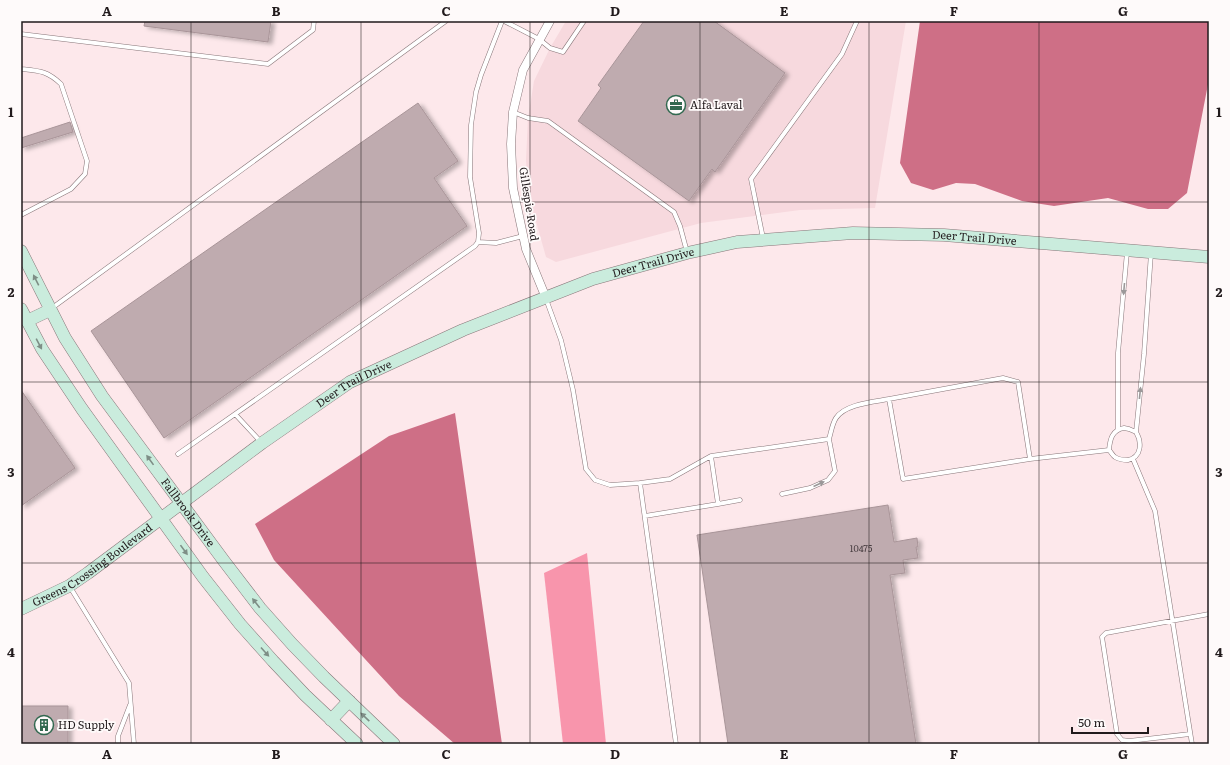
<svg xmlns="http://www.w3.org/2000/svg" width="1230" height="765" font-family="Literata,serif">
  <defs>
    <filter id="shadow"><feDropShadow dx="4" dy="2" stdDeviation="2" flood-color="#0004"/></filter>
  </defs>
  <rect width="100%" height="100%" fill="#fde8eb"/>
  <path fill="#f7d9de" d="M566 21H906L875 208 800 210 701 223 556 262 546 257 528 193 526 160 528 118 534 81 550 48Z"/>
  <path fill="#f895ac" d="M587 553 606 744H563L544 573Z"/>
  <path fill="#ce6f86" d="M920 21H1209V79L1187 193 1168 209H1148L1108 198 1054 206 1022 201 975 184 956 183 933 190 911 183 900 163Z
    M455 413 502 744H455L399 696 274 560 255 524 389 436Z"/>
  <path fill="#bfabaf" stroke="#a99599" filter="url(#shadow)" d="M145 21H271L268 42 144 26Z
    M644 21H714L785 73 715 172 712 169 689 201 578 121 601 88 598 85Z
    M418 103 458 161 434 178 467 226 164 438 91 331Z
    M70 122 73 132 21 148V138Z
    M21 390 75 468 21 506Z
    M888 505 894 542 917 538 918 547H916L918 558 903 560 905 573 890 575 916 744H728L697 535Z
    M21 706H68V744H21Z"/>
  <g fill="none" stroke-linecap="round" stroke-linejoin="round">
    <defs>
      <path id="lane" d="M504 21 539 39 550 48 563 52 584 21
        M21 34 268 64 313 30 314 21
        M21 69C40 71 47 71 61 84L87 161 85 174 71 189 21 215
        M513 112 528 118 548 121 674 212 680 226 687 252
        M763 238 751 179 842 54 857 21
        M478 242 496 243 523 236
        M546 299 561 340 573 390 586 469 595 480 610 485 640 483
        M52 308 446 21
        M889 399 1003 378 1018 382 1030 459
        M235 414 261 442
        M1124 428 1129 429 1136 432C1142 442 1142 457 1128 460 1124 460 1118 459 1115 457 1113 456 1111 452 1109 450 1110 439 1112 430 1124 428Z
        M1118 429V353L1127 252
        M1136 432 1144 354 1151 253
        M178 454 475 246 478 242 479 233 470 177 471 125 476 92 481 75 502 21
        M1133 459 1155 511 1192 744
        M782 494 810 488 828 480 835 471 829 439
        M718 504 740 500
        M645 516 718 504 711 456
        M70 587 129 683 134 744
        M1190 734 1129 741 1122 740 1117 734 1102 637 1106 633 1209 614
        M118 744V736L130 705
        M676 744 640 483 670 479 711 456 829 439C831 433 832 424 836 418 845 404 873 402 889 399L903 479 1030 459 1109 450"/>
      <path id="street" d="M546 298 526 249 513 188 511 144 513 112 523 70 550 21"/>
      <g id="secondary">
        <path id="s1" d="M21 251 65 338 102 396 224 561 260 608 292 644 324 677 394 744"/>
        <path d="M21 309 42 349 82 409 203 577 240 624 273 661 305 695 357 744"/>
        <path d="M27 321 50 310"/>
        <path id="s2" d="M21 609 69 586 88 573 262 443 350 382 463 330 593 279 687 253 737 242 853 233 944 235 1209 257"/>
        <path d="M331 720 349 701"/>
      </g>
    </defs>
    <use href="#lane" stroke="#887679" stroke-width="5"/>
    <use href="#street" stroke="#887679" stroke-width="9"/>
    <use href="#secondary" stroke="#887679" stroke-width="13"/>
    <use href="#lane" stroke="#fff" stroke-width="4"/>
    <use href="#street" stroke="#fff" stroke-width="8"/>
    <use href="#secondary" stroke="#caecdd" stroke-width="12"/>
  </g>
  <defs><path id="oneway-solid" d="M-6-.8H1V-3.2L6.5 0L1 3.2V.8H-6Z"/></defs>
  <g fill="#7e8e86">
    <use href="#oneway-solid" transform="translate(36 280) rotate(-117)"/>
    <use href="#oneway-solid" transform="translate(39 344) rotate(62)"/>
    <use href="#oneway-solid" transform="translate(150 460) rotate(-126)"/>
    <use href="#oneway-solid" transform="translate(184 550) rotate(54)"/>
    <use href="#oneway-solid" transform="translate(256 603) rotate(-128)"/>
    <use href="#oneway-solid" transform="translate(265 652) rotate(48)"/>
    <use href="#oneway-solid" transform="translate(365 717) rotate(-136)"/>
  </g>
  <g fill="#9b9899">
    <use href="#oneway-solid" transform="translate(1124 289) rotate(95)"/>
    <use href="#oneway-solid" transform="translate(1140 393) rotate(-84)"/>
    <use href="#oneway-solid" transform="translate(819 484) rotate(-24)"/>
  </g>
  <path fill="none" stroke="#211a1c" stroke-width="1" stroke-opacity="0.55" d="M191 21V744M361 21V744M530 21V744M700 21V744M869 21V744M1039 21V744M21 202H1209M21 382H1209M21 563H1209"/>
  <defs>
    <symbol id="office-ring" viewBox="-11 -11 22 22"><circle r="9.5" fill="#fefafa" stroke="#326950" stroke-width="1.5"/><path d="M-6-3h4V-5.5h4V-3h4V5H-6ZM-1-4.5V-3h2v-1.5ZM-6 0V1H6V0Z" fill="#326950"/></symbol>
    <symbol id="building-ring" viewBox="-11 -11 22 22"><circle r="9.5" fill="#fefafa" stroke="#326950" stroke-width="1.5"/><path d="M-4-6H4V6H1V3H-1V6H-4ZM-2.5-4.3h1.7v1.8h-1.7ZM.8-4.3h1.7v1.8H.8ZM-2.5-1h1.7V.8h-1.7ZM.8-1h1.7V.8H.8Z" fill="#326950"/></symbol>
  </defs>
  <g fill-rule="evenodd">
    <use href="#office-ring" x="665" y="94" width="22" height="22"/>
    <use href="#building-ring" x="33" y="714" width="22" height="22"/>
  </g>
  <g text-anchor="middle" stroke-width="3.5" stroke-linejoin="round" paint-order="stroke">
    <g font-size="9" fill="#483e41">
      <text x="861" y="552">10475</text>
    </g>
    <g font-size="11" fill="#211a1c" stroke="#fefafa" text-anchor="start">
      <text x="690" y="109">Alfa Laval</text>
      <text x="58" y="729">HD Supply</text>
    </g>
    <g font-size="11" fill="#211a1c" stroke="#fefafa">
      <text transform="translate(529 204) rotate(81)" y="4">Gillespie Road</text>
      <text dy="4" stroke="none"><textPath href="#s2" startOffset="1051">Deer Trail Drive</textPath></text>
      <text dy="4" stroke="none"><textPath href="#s2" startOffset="727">Deer Trail Drive</textPath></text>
      <text dy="4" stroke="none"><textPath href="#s2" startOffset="403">Deer Trail Drive</textPath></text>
      <text dy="4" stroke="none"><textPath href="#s1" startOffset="311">Fallbrook Drive</textPath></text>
      <text dy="4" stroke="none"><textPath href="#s2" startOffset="84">Greens Crossing Boulevard</textPath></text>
    </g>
  </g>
  <rect width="1230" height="765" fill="none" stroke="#fefafa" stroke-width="44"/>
  <path d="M1072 727v6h76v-6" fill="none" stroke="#211a1c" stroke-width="2"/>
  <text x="1078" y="727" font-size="12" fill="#211a1c" stroke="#fefafa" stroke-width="3" paint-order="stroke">50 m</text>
  <rect x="22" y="22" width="1186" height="721" fill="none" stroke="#211a1c" stroke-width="1.5"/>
  <g font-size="13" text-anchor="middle" font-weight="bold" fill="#211a1c">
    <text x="107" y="16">A</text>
    <text x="276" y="16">B</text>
    <text x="446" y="16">C</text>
    <text x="615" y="16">D</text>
    <text x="784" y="16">E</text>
    <text x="954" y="16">F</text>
    <text x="1123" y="16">G</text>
    <text x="11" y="117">1</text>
    <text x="1219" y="117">1</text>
    <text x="11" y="297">2</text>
    <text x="1219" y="297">2</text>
    <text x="11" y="477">3</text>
    <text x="1219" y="477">3</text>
    <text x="11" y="657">4</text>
    <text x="1219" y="657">4</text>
    <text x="107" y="759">A</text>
    <text x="276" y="759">B</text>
    <text x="446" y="759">C</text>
    <text x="615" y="759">D</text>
    <text x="784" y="759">E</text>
    <text x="954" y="759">F</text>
    <text x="1123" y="759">G</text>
  </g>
</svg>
